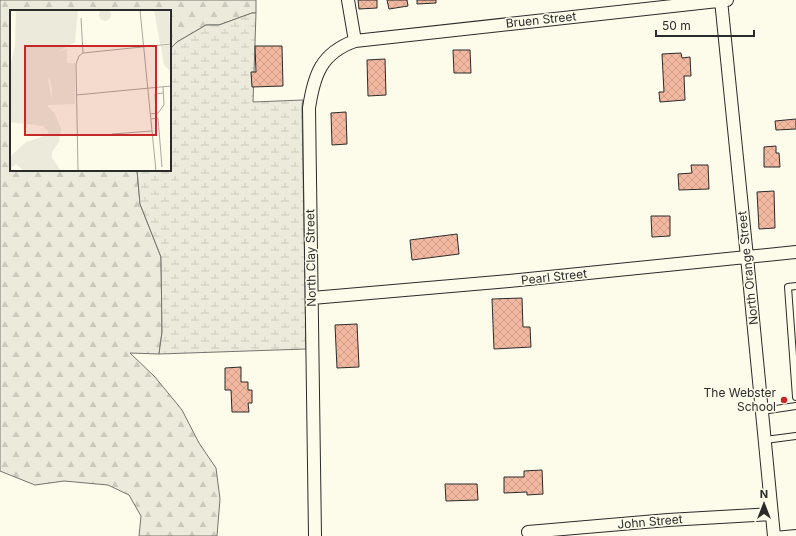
<svg xmlns="http://www.w3.org/2000/svg" width="796" height="536" font-family="Inter,sans-serif">
  <defs>
    <pattern id="forest-firs" width="22" height="20" patternUnits="userSpaceOnUse"><rect width="22" height="20" fill="#ecebdb"/><path d="M5 1l3.5 6h-7zM16 11l3.5 6h-7z" fill="#cbcabc"/></pattern>
    <pattern id="wetland-marsh" width="20" height="14" patternUnits="userSpaceOnUse"><rect width="20" height="14" fill="#ecebdb"/><path d="M1 5h8M5 5V1M11 12h8M15 12V8" fill="none" stroke="#cbcabc"/></pattern>
    <pattern id="building-cross-hatch" width="8" height="8" patternUnits="userSpaceOnUse"><rect width="8" height="8" fill="#f2b8a0"/><path d="M0 0l8 8M0 8l8-8" fill="none" stroke="#d09e8a"/></pattern>
  </defs>
  <rect width="100%" height="100%" fill="#fdfbea"/>
  <path fill="url(#forest-firs)" stroke="#74746e" d="M0 0H256V13H252L219 25H206L177 42 170 49V11H11V170H137L140 204 161 257 162 332 159 354 130 353 155 377 182 410 199 443 216 468 220 499 217 536H139L141 516 129 495 108 485 64 481 35 485 0 471Z"/>
  <path fill="url(#wetland-marsh)" stroke="#74746e" d="M252 13H256L253 102 303 100 302 107 306 349 159 354 162 332 161 257 140 204 137 170H170V49L177 42 206 25H219Z"/>
  <path fill="url(#building-cross-hatch)" stroke="#2b2b2b" d="M358 0H377V8L359 9Z
    M387 0H407L408 6 389 9Z
    M417 0H436V3L417 4Z
    M255 46H282L283 86 252 87 251 72H256Z
    M453 50H470L471 73H454Z
    M681 53 682 58 690 57 691 76H684L685 100 660 102 659 92H664L662 54Z
    M385 59 386 95 368 96 367 60Z
    M346 112 347 144 332 145 331 113Z
    M796 119V129L776 130 775 121Z
    M776 146V153H779L780 167H764V147Z
    M691 165H708L709 189 679 190 678 174 692 173Z
    M774 191 775 228 759 229 757 192Z
    M651 216H670V236L652 237Z
    M457 234 459 254 412 260 410 240Z
    M522 298 523 327H530L531 347 494 349 492 299Z
    M357 324 359 367 337 368 335 325Z
    M241 367V382H248V390H252V403H248L249 412H232L231 390H225V368Z
    M542 470 543 494 527 495V492L504 493V477H524V471Z
    M445 484H477L478 500 446 501Z"/>
  <g fill="none" stroke-linecap="round" stroke-linejoin="round">
    <defs>
      <path id="service" d="M796 286 788 287 796 397
        M762 411 796 406
        M765 440 796 436
        M774 535 796 533"/>
      <path id="minor" d="M348 0 355 41
        M721 0 747 257 774 536
        M312 298 509 281 796 252
        M528 532 668 520 772 514
        M315 536 309 108C314 75 321 53 355 41L727 0"/>
    </defs>
    <use href="#service" stroke="#2b2b2b" stroke-width="8"/>
    <use href="#minor" stroke="#2b2b2b" stroke-width="14"/>
    <use href="#service" stroke="#fdfbea" stroke-width="6"/>
    <use href="#minor" stroke="#fdfbea" stroke-width="12"/>
  </g>
  <circle fill="#c62828" stroke="#fdfbea" stroke-width="1.5" cx="784" cy="400" r="4"/>
  <g text-anchor="middle" stroke-width="3" stroke-linejoin="round" paint-order="stroke">
    <g font-size="12" fill="#2b2b2b" stroke="#fdfbea">
      <text transform="translate(541 20) rotate(-6)" y="4">Bruen Street</text>
      <text transform="translate(311 258) rotate(-91)" y="4">North Clay Street</text>
      <text transform="translate(748 268) rotate(-96)" y="4">North Orange Street</text>
      <text transform="translate(554 277) rotate(-6)" y="4">Pearl Street</text>
      <text transform="translate(650 522) rotate(-5)" y="4">John Street</text>
    </g>
    <g font-size="12" fill="#2b2b2b" stroke="#fdfbea" text-anchor="end">
      <text x="776" y="397">The Webster<tspan x="776" dy="14">School</tspan></text>
    </g>
  </g>
  <g transform="translate(10 10)">
    <rect width="161" height="161" fill="#fdfbea"/>
    <path d="M6 0H68L65 32 49 41 38 70 42 91 41 95H37L45 104 51 119 49 132 42 142V148L51 161H14L6 154 0 159V147L16 132 38 125V121L33 116 0 112V57L5 36ZM144 0H159L161 33 150 34ZM161 35V62L154 55 151 36Z" fill="#ecebdb"/>
    <path d="M89 5a6 6 0 1 1 12 0a6 6 0 1 1-12 0ZM57 39V53H65V94L41 95 42 79 37 56 44 43Z" fill="#ecebdb"/>
    <path fill="none" stroke="#a9a89e" stroke-width="1" d="M130 0 146 161M71 8 73 43M66 85 161 76M146 103 145 84 153 83M140 104 148 103 154 95 153 77M141 109 148 108 152 157M102 124 142 121M68 161 66 54 69 46 73 43 161 34"/>
    <path fill="#c62828" fill-opacity="0.15" stroke="#c62828" stroke-width="2" d="M15 36H146V125H15Z"/>
    <rect width="161" height="161" fill="none" stroke="#2b2b2b" stroke-width="2"/>
  </g>
  <g transform="translate(764 504)" stroke="#fdfbea" stroke-width="3" paint-order="stroke">
  <path d="M0-3L7 15L0 10L-7 15Z" fill="#2b2b2b"/>
  <text y="-6" font-size="11" font-weight="bold" text-anchor="middle" fill="#2b2b2b">N</text>
  </g>
  <path d="M656 30v6h98v-6" fill="none" stroke="#2b2b2b" stroke-width="2"/>
  <text x="662" y="30" font-size="12" fill="#2b2b2b" stroke="#fdfbea" stroke-width="3" paint-order="stroke">50 m</text>
</svg>
